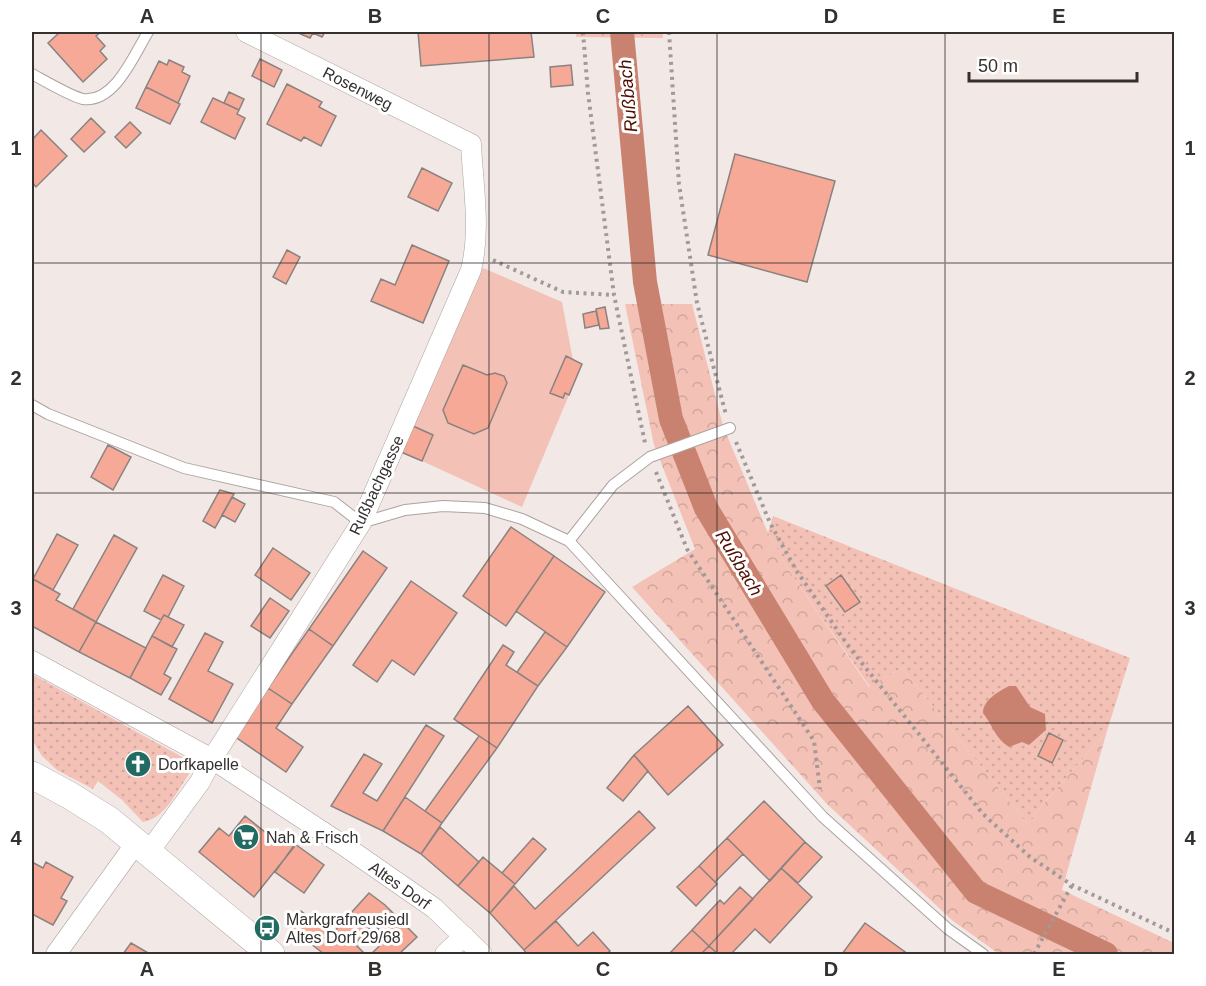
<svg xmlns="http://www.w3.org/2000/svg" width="1206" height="986" font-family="Arial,sans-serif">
  <defs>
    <pattern id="grass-dots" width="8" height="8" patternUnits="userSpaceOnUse" patternTransform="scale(1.5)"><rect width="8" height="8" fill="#f3c1b5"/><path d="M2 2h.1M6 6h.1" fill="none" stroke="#d1a69c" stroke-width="1.8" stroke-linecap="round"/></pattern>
    <pattern id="forest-crowns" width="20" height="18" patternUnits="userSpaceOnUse" patternTransform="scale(1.5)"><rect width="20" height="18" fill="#f3c1b5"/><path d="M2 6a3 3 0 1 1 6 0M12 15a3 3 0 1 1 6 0" fill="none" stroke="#d1a69c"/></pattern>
  </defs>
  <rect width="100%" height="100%" fill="#f2e9e7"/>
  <path fill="url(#grass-dots)" d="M773 516 1130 658 1107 731 1027 823 902 668 870 687 792 575 768 533Z
    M32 674 184 758 189 774C177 791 166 818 143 822L122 800 98 781 93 789 57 770 42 756 32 740Z"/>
  <path fill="url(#forest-crowns)" d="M576 32H662L663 38 576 37Z
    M625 304H692L723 426 768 533 792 575 869 687 902 668 1027 823 1107 731 1062 890 1174 943V954H999L953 921 827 804 632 587 695 549 654 445Z"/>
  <path fill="#f3c1b5" d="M483 268 562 302 573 360 582 364 522 507 422 461 413 426Z"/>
  <path fill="#ca8270" d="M1009 686H1016L1030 707 1045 714 1046 730 1029 745 1022 742 1009 747C995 738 993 726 983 713 983 700 998 692 1009 686Z"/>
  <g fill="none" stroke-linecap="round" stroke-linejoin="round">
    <path stroke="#ca8270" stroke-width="24" d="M622 32 645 282 671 419 706 508 823 701 976 892 1106 954"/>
  </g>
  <path fill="#f5a996" stroke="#8a8280" stroke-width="1.5" d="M60 32H101L96 36 105 46 100 51 107 59 83 82 48 43Z
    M296 32H325L322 37 313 33 310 38Z
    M418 32H531L534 57 421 66Z
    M260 59 282 70 274 87 252 76Z
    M169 60 184 67 182 72 190 76 178 103 146 87 159 61 167 65Z
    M571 65 573 85 551 87 550 67Z
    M287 84 322 102 319 107 336 116 321 146 304 137 301 141 267 124Z
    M146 87 180 104 170 124 136 108Z
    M229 92 244 99 239 110 224 103Z
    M213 98 239 110 237 114 245 118 235 139 201 122Z
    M91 118 105 132 84 152 71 139Z
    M130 122 141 133 126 148 115 137Z
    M41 130 67 156 36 187 32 182V140Z
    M735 154 835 181 807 282 708 255Z
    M422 168 452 183 438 211 408 197Z
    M412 245 449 261 423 323 371 301 381 279 395 285Z
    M287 250 300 257 286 284 273 277Z
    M605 307 609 328 600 329 596 309Z
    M596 311 599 325 585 328 583 314Z
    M566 356 582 364 569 395 565 393 563 398 550 393Z
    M463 365 487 375 495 373 504 376 507 383 488 428 474 434 448 423 443 410Z
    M413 426 433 435 422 461 401 452Z
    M108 445 131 457 113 490 91 477Z
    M220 490 234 494 215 528 203 521Z
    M232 497 245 504 235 522 222 515Z
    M511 527 554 556 506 626 463 596Z
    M57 534 78 545 53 590 33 579Z
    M114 535 137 548 96 622 73 609Z
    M273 548 310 573 291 600 255 575Z
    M363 551 387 568 333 646 309 629Z
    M554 556 605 592 567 647 516 611Z
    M163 575 184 586 168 617 164 615 161 620 144 611Z
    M841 575 860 602 845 612 826 586Z
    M33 579 60 594 56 600 96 622 79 652 32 626Z
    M411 581 457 613 414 675 392 660 377 682 353 665Z
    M270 598 289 611 270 638 251 626Z
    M164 615 184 625 172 647 152 636Z
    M96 622 146 648 130 678 79 652Z
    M309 629 333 646 292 704 268 688Z
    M545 632 567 647 538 686 517 672Z
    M205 633 223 642 208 671 233 684 212 723 169 699Z
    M152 636 177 649 164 674 171 678 161 695 130 678Z
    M503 645 514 652 506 665 538 686 497 748 454 719Z
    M268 688 292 704 276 728 303 747 286 772 234 736Z
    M688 706 723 745 668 795 634 755Z
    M426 725 444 736 383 831 331 806 364 754 382 764 363 793 377 801Z
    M1049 733 1063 740 1052 763 1038 756Z
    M479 736 497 748 442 823 425 811Z
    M634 755 648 771 623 801 607 788Z
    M137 756 148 759 145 773 131 769V759Z
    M405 797 442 823 421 854 383 831Z
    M764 801 805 842 770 881 727 838Z
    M639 811 655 828 524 950 490 913 514 886 535 909Z
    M245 816 270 836 274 831 294 847 254 897 199 852 219 828 229 836Z
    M440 827 479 862 458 886 421 854Z
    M533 838 546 849 515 884 502 873Z
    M727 838 743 854 715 882 699 866Z
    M805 842 822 857 798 883 781 868Z
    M295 844 324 865 304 893 275 872Z
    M483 857 515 884 490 913 458 886Z
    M32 862 43 868 46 862 73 877 61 898 67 901 53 925 32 914Z
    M699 866 717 884 696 906 677 887Z
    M781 868 812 897 770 943 755 929 731 954H718L709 946Z
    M740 887 753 899 709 946 692 930 720 900 724 904Z
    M369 893 385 905 417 937 399 954H371L388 938 373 924 355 944 365 954H324L288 926 301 911 331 935Z
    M556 921 578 946 593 932 610 951 606 954H527L524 950Z
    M865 923 908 954H842Z
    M692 930 709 946 701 954H669Z
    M131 943 150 954H123Z
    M709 946 718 954H701Z"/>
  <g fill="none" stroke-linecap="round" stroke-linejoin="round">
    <defs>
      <path id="lane" d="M32 74C43 80 72 97 83 99 115 103 134 55 148 32
        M32 405 48 414 184 468 334 502 361 523 405 510 443 506 485 508 522 519 569 541 823 817 948 929 983 954
        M569 541 613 485 650 457 730 428"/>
      <path id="street" d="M32 661 212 759 349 849 434 908 482 954
        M148 853 200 782 212 759 361 523 471 270C481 229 473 186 471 144L246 32
        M56 954 136 843
        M445 954 464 936"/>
      <path id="secondary" d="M32 775 69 795 109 820 271 954"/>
    </defs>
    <use href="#lane" stroke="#aba3a0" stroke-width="12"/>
    <use href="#street" stroke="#aba3a0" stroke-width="21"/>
    <use href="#secondary" stroke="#aba3a0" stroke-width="28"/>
    <path stroke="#a19a99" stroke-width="4" stroke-dasharray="3 4.5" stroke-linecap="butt" d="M583 32 588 93 614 295 645 443
      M669 32 679 184 697 303 726 415
      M493 260 563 292 614 295
      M736 442 770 523 796 570 849 647 983 814 1030 857 1072 885 1174 933
      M656 472 687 549 814 741 820 789
      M1034 954 1072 885"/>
    <use href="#lane" stroke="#fff" stroke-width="10"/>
    <use href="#street" stroke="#fff" stroke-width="20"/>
    <use href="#secondary" stroke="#fff" stroke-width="27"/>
  </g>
  <path fill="none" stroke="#33302f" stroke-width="1.5" stroke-opacity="0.55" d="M261 32V954M489 32V954M717 32V954M945 32V954M32 263H1174M32 493H1174M32 723H1174"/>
  <defs>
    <symbol id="church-disc" viewBox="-11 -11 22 22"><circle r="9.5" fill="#226b63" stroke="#fff"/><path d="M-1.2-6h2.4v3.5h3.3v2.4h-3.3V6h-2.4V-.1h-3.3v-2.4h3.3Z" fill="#fff"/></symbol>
    <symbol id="supermarket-disc" viewBox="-11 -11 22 22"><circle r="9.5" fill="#226b63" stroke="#fff"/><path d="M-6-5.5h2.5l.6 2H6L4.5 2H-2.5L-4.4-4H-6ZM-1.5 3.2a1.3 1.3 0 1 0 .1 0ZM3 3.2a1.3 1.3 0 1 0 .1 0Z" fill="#fff"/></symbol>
    <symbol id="bus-disc" viewBox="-11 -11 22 22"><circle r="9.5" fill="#226b63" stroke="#fff"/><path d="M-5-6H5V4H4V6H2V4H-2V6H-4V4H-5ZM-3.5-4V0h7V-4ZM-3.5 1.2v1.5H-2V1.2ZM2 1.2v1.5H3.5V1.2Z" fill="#fff"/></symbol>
  </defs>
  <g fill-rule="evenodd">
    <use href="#church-disc" x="123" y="749" width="30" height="30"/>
    <use href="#supermarket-disc" x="231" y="822" width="30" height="30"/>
    <use href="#bus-disc" x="252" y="913" width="30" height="30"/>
  </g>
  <g text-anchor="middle" stroke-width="6" stroke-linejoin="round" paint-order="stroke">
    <g font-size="16" fill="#33302f" stroke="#fff">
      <text transform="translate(358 88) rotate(27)" y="6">Rosenweg</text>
      <text transform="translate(376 485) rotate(-65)" y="6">Rußbachgasse</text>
      <text transform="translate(400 885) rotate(35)" y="6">Altes Dorf</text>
    </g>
    <g font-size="16" fill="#33302f" stroke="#fff" text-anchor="start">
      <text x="158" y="770">Dorfkapelle</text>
      <text x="266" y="843">Nah &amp; Frisch</text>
      <text x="286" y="925">Markgrafneusiedl<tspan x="286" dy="18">Altes Dorf 29/68</tspan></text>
    </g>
    <g font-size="18" font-style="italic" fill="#500e00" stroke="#fff">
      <text transform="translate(628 96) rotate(-95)" y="6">Rußbach</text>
      <text transform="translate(739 563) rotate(59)" y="6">Rußbach</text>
    </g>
  </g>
  <rect width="1206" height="986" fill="none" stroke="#ffffff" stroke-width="66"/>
  <path d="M969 72v9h168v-9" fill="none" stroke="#33302f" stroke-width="3"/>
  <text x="978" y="72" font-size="18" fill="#33302f" stroke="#ffffff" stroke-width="4.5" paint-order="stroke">50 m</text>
  <rect x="33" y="33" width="1140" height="920" fill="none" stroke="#33302f" stroke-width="2"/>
  <g font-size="20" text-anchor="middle" font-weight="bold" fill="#33302f">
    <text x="147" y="23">A</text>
    <text x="375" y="23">B</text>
    <text x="603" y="23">C</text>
    <text x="831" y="23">D</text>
    <text x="1059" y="23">E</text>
    <text x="16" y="155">1</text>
    <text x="1190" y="155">1</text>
    <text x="16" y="385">2</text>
    <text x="1190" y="385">2</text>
    <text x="16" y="615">3</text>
    <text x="1190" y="615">3</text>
    <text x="16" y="845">4</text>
    <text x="1190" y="845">4</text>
    <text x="147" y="976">A</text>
    <text x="375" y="976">B</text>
    <text x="603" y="976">C</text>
    <text x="831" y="976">D</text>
    <text x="1059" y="976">E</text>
  </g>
</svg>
